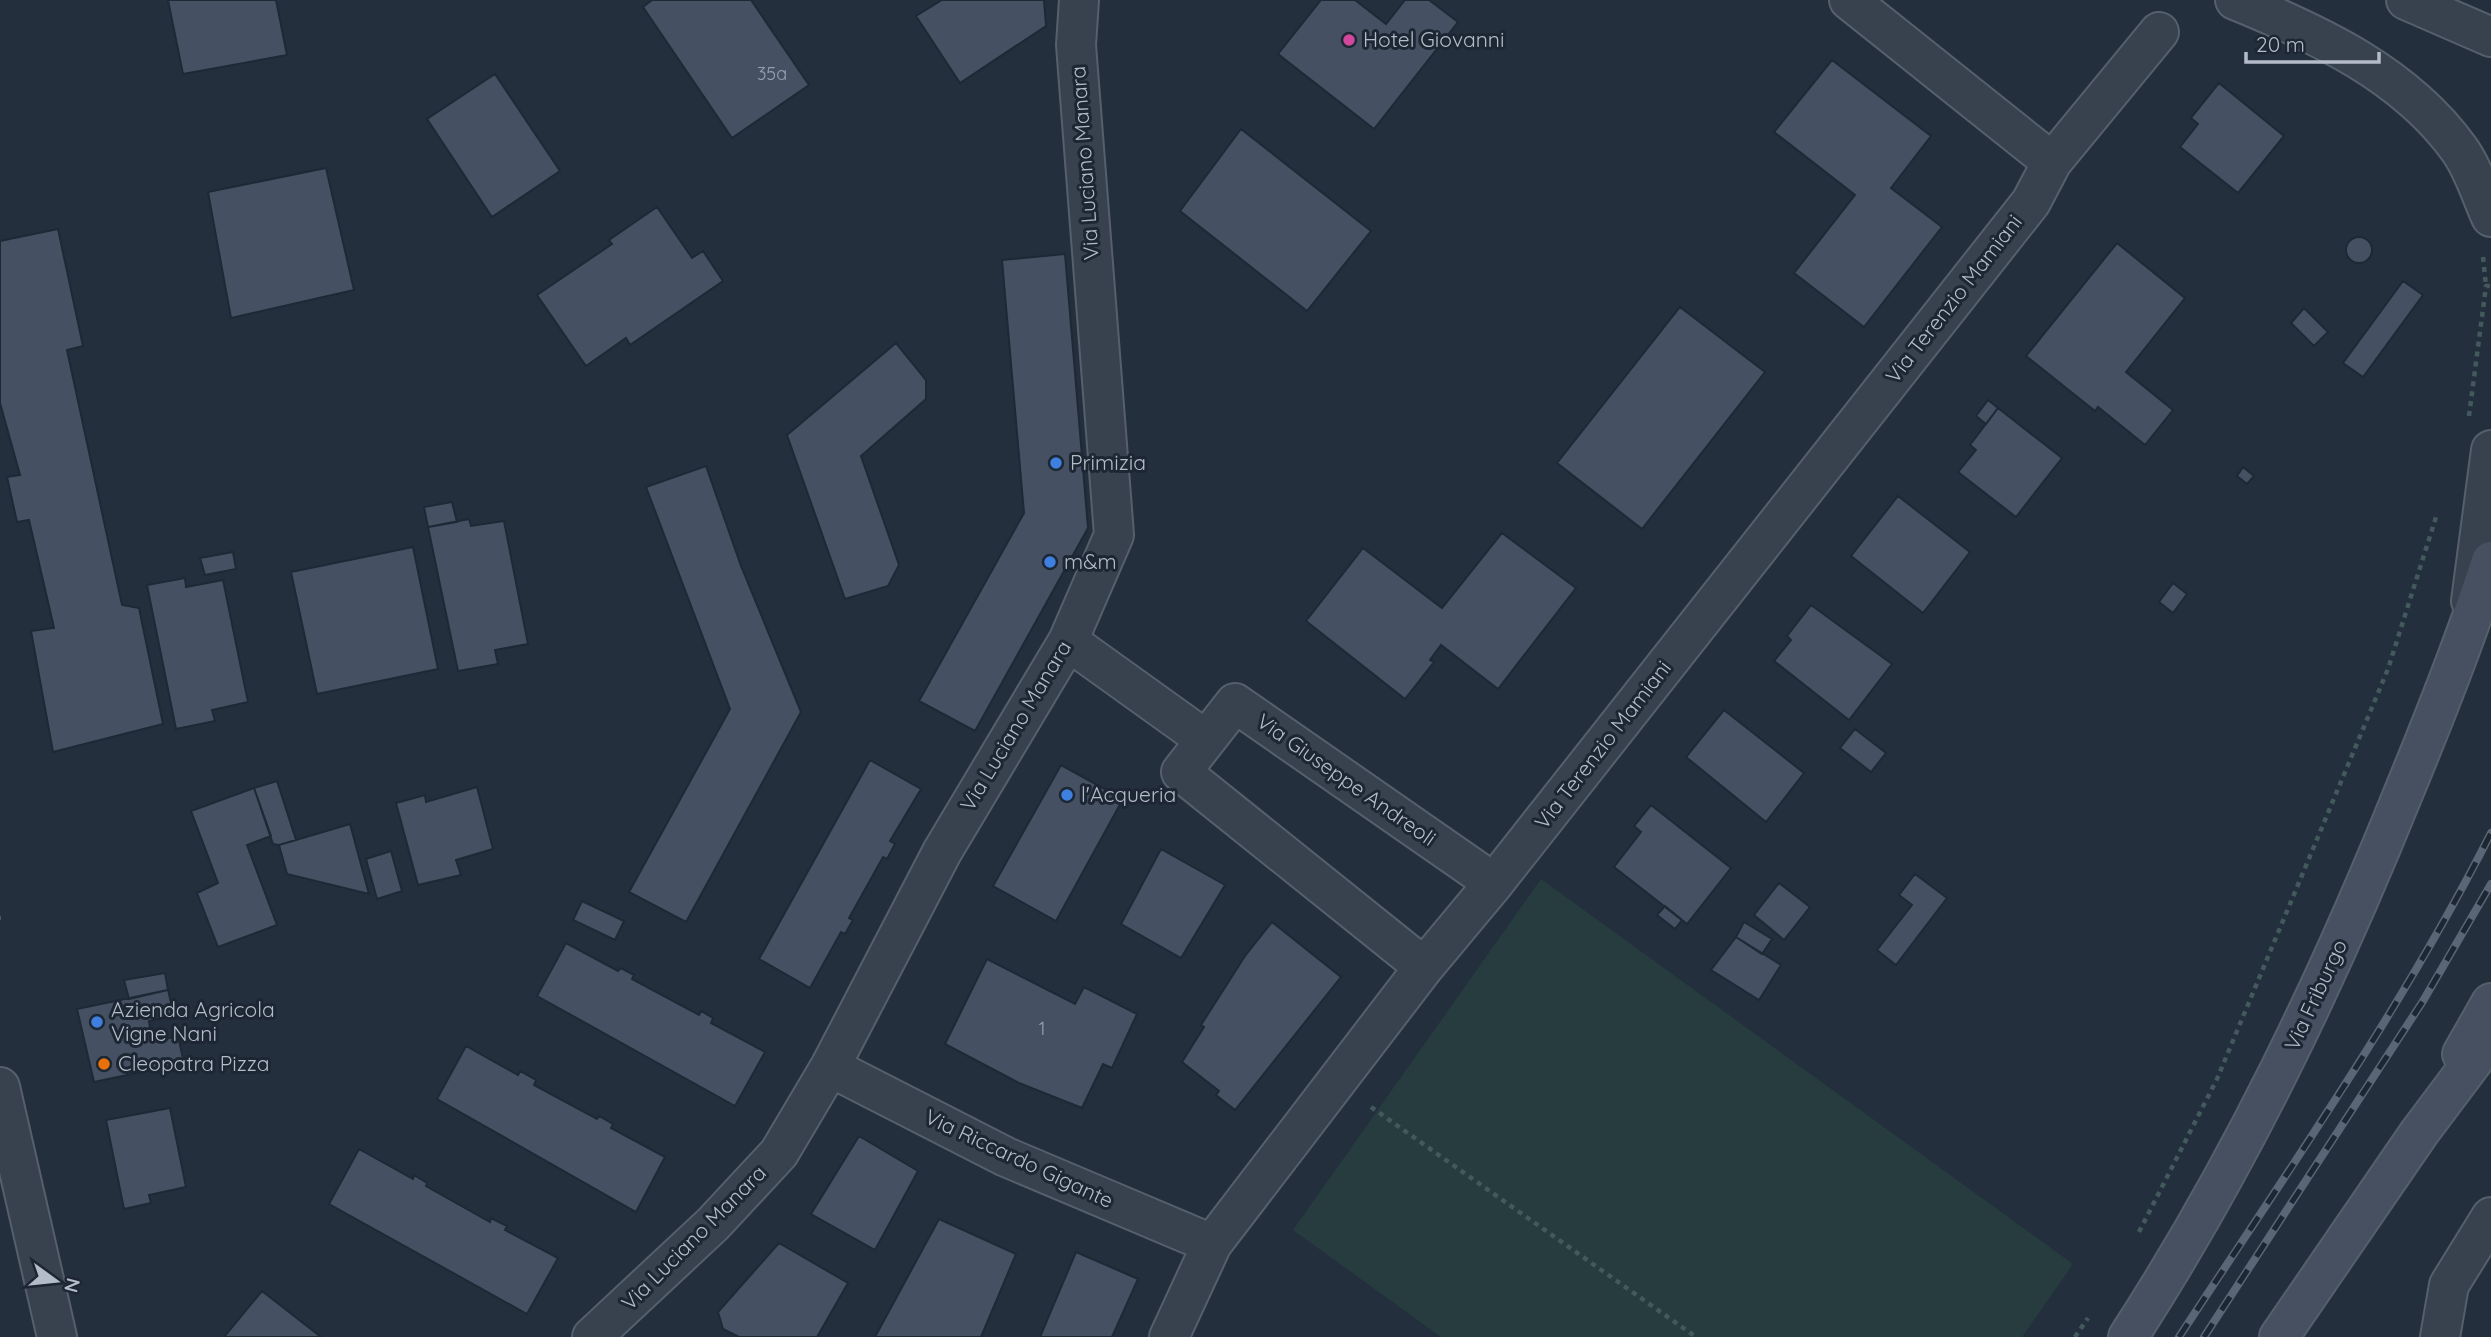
<svg xmlns="http://www.w3.org/2000/svg" width="2491" height="1337" font-family="Quicksand,sans-serif">
  <rect width="100%" height="100%" fill="#242f3e"/>
  <path fill="#263c3f" d="M1541 879 2073 1264 2022 1337H1441L1293 1230Z"/>
  <path fill="#455162" stroke="#1f2835" stroke-width="2" d="M168 0H276L287 55 183 74Z
    M652 0H751L809 85 732 138 643 7Z
    M942 0H1044L1046 26 960 83 916 16Z
    M1321 0H1355L1386 24 1405 0H1429L1458 22 1374 129 1278 54Z
    M1832 60 1931 136 1891 188 1942 227 1864 327 1794 273 1855 195 1774 132Z
    M495 74 560 171 492 217 427 119Z
    M2219 83 2284 136 2238 193 2180 147 2198 124 2191 118Z
    M1241 129 1371 231 1307 311 1180 211Z
    M326 168 354 290 231 318 208 192Z
    M657 207 692 258 703 251 723 281 630 345 626 338 586 366 537 295 612 244 609 240Z
    M58 229 83 346 67 350 122 605 139 608 163 724 53 752 31 631 54 628 29 520 17 522 7 477 20 475 0 403V241Z
    M2346 250a13 13 0 1 1 26 0a13 13 0 1 1-26 0Z
    M2117 243 2185 298 2126 372 2173 410 2145 445 2098 407 2095 411 2026 356Z
    M1065 254 1088 528 975 731 919 701 1024 513 1002 260Z
    M2403 281 2423 295 2363 377 2343 363Z
    M1680 307 1765 372 1642 529 1557 463Z
    M2304 308 2328 332 2314 346 2291 323Z
    M896 343 926 380V399L861 456 899 565 888 586 845 599 787 435Z
    M1988 400 1998 408 1986 424 1976 416Z
    M1998 408 2062 458 2016 517 1958 472 1976 450 1970 445Z
    M706 466 741 566 801 712 686 922 629 892 730 709 646 487Z
    M2243 467 2254 476 2247 484 2237 476Z
    M1898 496 1970 552 1923 613 1851 556Z
    M452 502 457 522 428 527 424 507Z
    M469 519 471 526 504 521 528 644 495 650 498 664 458 671 428 527Z
    M1502 533 1576 588 1498 689 1441 645 1430 660 1434 662 1405 699 1306 621 1363 548 1442 608Z
    M413 547 438 669 317 694 291 572Z
    M233 552 236 569 205 575 200 558Z
    M185 578 186 587 223 580 248 702 212 710 215 721 176 729 147 585Z
    M2173 583 2187 594 2173 613 2159 602Z
    M1811 605 1892 664 1849 720 1774 661 1791 640 1787 636Z
    M1724 710 1804 773 1766 822 1686 757Z
    M1855 729 1886 753 1871 772 1840 748Z
    M870 760 921 789 890 841 895 844 887 859 883 857 849 918 853 920 845 934 841 932 810 988 759 959Z
    M1061 765 1123 799 1056 921 993 886Z
    M277 781 296 840 279 845 273 844 254 788Z
    M477 787 493 849 456 860 461 875 418 885 396 803 425 795 426 802Z
    M254 788 271 836 247 845 277 925 218 947 197 893 218 883 191 811Z
    M1651 805 1731 868 1687 924 1614 867 1641 832 1634 826Z
    M350 824 369 894 287 874 279 845Z
    M1161 849 1225 885 1181 958 1121 924Z
    M391 851 402 891 377 899 366 859Z
    M1915 874 1947 898 1896 965 1877 950 1912 905 1899 895Z
    M1779 883 1810 907 1784 940 1754 915Z
    M582 901 624 921 615 940 573 920Z
    M1665 906 1682 920 1675 929 1657 915Z
    M1272 922 1341 977 1235 1110 1216 1095 1219 1091 1182 1062 1204 1027 1201 1025 1245 956Z
    M1744 922 1772 939 1762 954 1736 937Z
    M1736 937 1781 965 1759 1000 1711 970Z
    M566 943 618 971 621 968 634 975 632 979 699 1015 701 1011 713 1018 711 1023 765 1052 735 1106 537 996Z
    M987 959 1075 1004 1084 987 1137 1014 1112 1068 1103 1064 1082 1108 1019 1083 945 1044Z
    M165 973 168 990 129 999 124 980Z
    M168 990 174 1015 149 1021 152 1042 178 1036 184 1063 94 1082 77 1009Z
    M466 1046 518 1075 520 1071 536 1080 534 1085 597 1119 599 1116 613 1124 611 1128 665 1157 636 1212 437 1099Z
    M170 1108 186 1187 149 1195 151 1203 124 1209 106 1120Z
    M859 1136 918 1171 875 1250 811 1214Z
    M359 1149 413 1179 414 1175 427 1183 426 1186 490 1222 491 1218 507 1226 505 1230 558 1258 527 1314 329 1204Z
    M939 1219 1016 1254 981 1337H875Z
    M779 1243 848 1283 817 1337H739L723 1329 718 1312Z
    M1076 1252 1138 1279 1112 1337H1040Z
    M262 1291 321 1337H224Z"/>
  <g fill="none" stroke-linecap="round" stroke-linejoin="round">
    <defs>
      <path id="minor" d="M2052 162 2159 32
        M1068 641 1206 740
        M1424 967 1181 772 1235 703 1494 883
        M830 1067 1006 1157 1212 1244
        M592 1337 713 1224 779 1153 830 1067 942 852 1068 641 1114 535 1076 45 1079 0
        M1169 1337 1212 1244 1424 967 1494 883 2031 202 2052 162 1849 0
        M2440 1337 2449 1285 2491 1217"/>
      <path id="tertiary" d="M2235 0C2318 34 2405 74 2459 149 2473 168 2481 195 2491 217
        M2406 0 2491 37
        M2471 601 2491 450
        M0 1087 57 1337"/>
      <path id="secondary" d="M2462 1054 2491 1003
        M2128 1337C2240 1164 2328 980 2405 789 2436 714 2466 639 2491 561
        M2279 1337 2419 1133 2491 1037"/>
    </defs>
    <use href="#minor" stroke="#565f6c" stroke-width="42"/>
    <use href="#tertiary" stroke="#565f6c" stroke-width="42"/>
    <use href="#secondary" stroke="#565f6c" stroke-width="42"/>
    <path stroke="#44595c" stroke-width="4.5" stroke-dasharray="5 5" stroke-linecap="butt" d="M2483 257 2486 286
      M2469 416 2486 286H2491
      M0 918H1
      M1371 1107 1696 1337
      M2139 1232 2217 1079 2388 669 2437 514
      M2075 1337 2088 1318"/>
    <use href="#minor" stroke="#38414e" stroke-width="38"/>
    <use href="#tertiary" stroke="#38414e" stroke-width="38"/>
    <use href="#secondary" stroke="#465061" stroke-width="38"/>
    <defs>
      <path id="rail" d="M2179 1337C2287 1172 2402 1009 2491 833
        M2204 1337 2423 1001 2491 884"/>
    </defs>
    <use href="#rail" stroke="#5a6575" stroke-width="8"/>
    <use href="#rail" stroke="#1d2633" stroke-width="5" stroke-dasharray="16" stroke-linecap="butt"/>
  </g>
  <circle fill="#d1479c" stroke="#1d2633" stroke-width="2.5" cx="1349" cy="40" r="7"/>
  <g fill="#3f7fe0" stroke="#1d2633" stroke-width="2.5">
    <circle cx="1056" cy="463" r="7"/>
    <circle cx="1050" cy="562" r="7"/>
    <circle cx="1067" cy="795" r="7"/>
    <circle cx="97" cy="1022" r="7"/>
  </g>
  <circle fill="#e8710a" stroke="#1d2633" stroke-width="2.5" cx="104" cy="1064" r="7"/>
  <g text-anchor="middle" stroke-width="6" stroke-linejoin="round" paint-order="stroke">
    <g font-size="18" fill="#98a1af">
      <text x="772" y="80">35a</text>
      <text x="1042" y="1035">1</text>
    </g>
    <g font-size="21" fill="#b4bcc9" stroke="#1d2633" text-anchor="start">
      <text x="1363" y="47">Hotel Giovanni</text>
      <text x="1070" y="470">Primizia</text>
      <text x="1064" y="569">m&amp;m</text>
      <text x="1081" y="802">l'Acqueria</text>
      <text x="111" y="1017">Azienda Agricola<tspan x="111" dy="24">Vigne Nani</tspan></text>
      <text x="118" y="1071">Cleopatra Pizza</text>
    </g>
    <g font-size="21" fill="#b4bcc9" stroke="#1d2633">
      <text transform="translate(1085 163) rotate(-94)" y="7">Via Luciano Manara</text>
      <text transform="translate(1954 299) rotate(-52)" y="7">Via Terenzio Mamiani</text>
      <text transform="translate(1016 726) rotate(-59)" y="7">Via Luciano Manara</text>
      <text transform="translate(1603 745) rotate(-52)" y="7">Via Terenzio Mamiani</text>
      <text transform="translate(1346 780) rotate(35)" y="7">Via Giuseppe Andreoli</text>
      <text transform="translate(2316 995) rotate(-65)" y="7">Via Friburgo</text>
      <text transform="translate(1019 1159) rotate(25)" y="7">Via Riccardo Gigante</text>
      <text transform="translate(694 1238) rotate(-45)" y="7">Via Luciano Manara</text>
    </g>
  </g>
  <g transform="translate(56 1281) rotate(105)" stroke="#1d2633" stroke-width="5" paint-order="stroke">
  <path d="M0-5L12 26L0 18L-12 26Z" fill="#b4bcc9"/>
  <text y="-10" font-size="19" font-weight="bold" text-anchor="middle" fill="#b4bcc9">N</text>
  </g>
  <path d="M2246 52v10h133v-10" fill="none" stroke="#b4bcc9" stroke-width="3.5"/>
  <text x="2256" y="52" font-size="21" fill="#b4bcc9" stroke="#1d2633" stroke-width="5" paint-order="stroke">20 m</text>
</svg>
